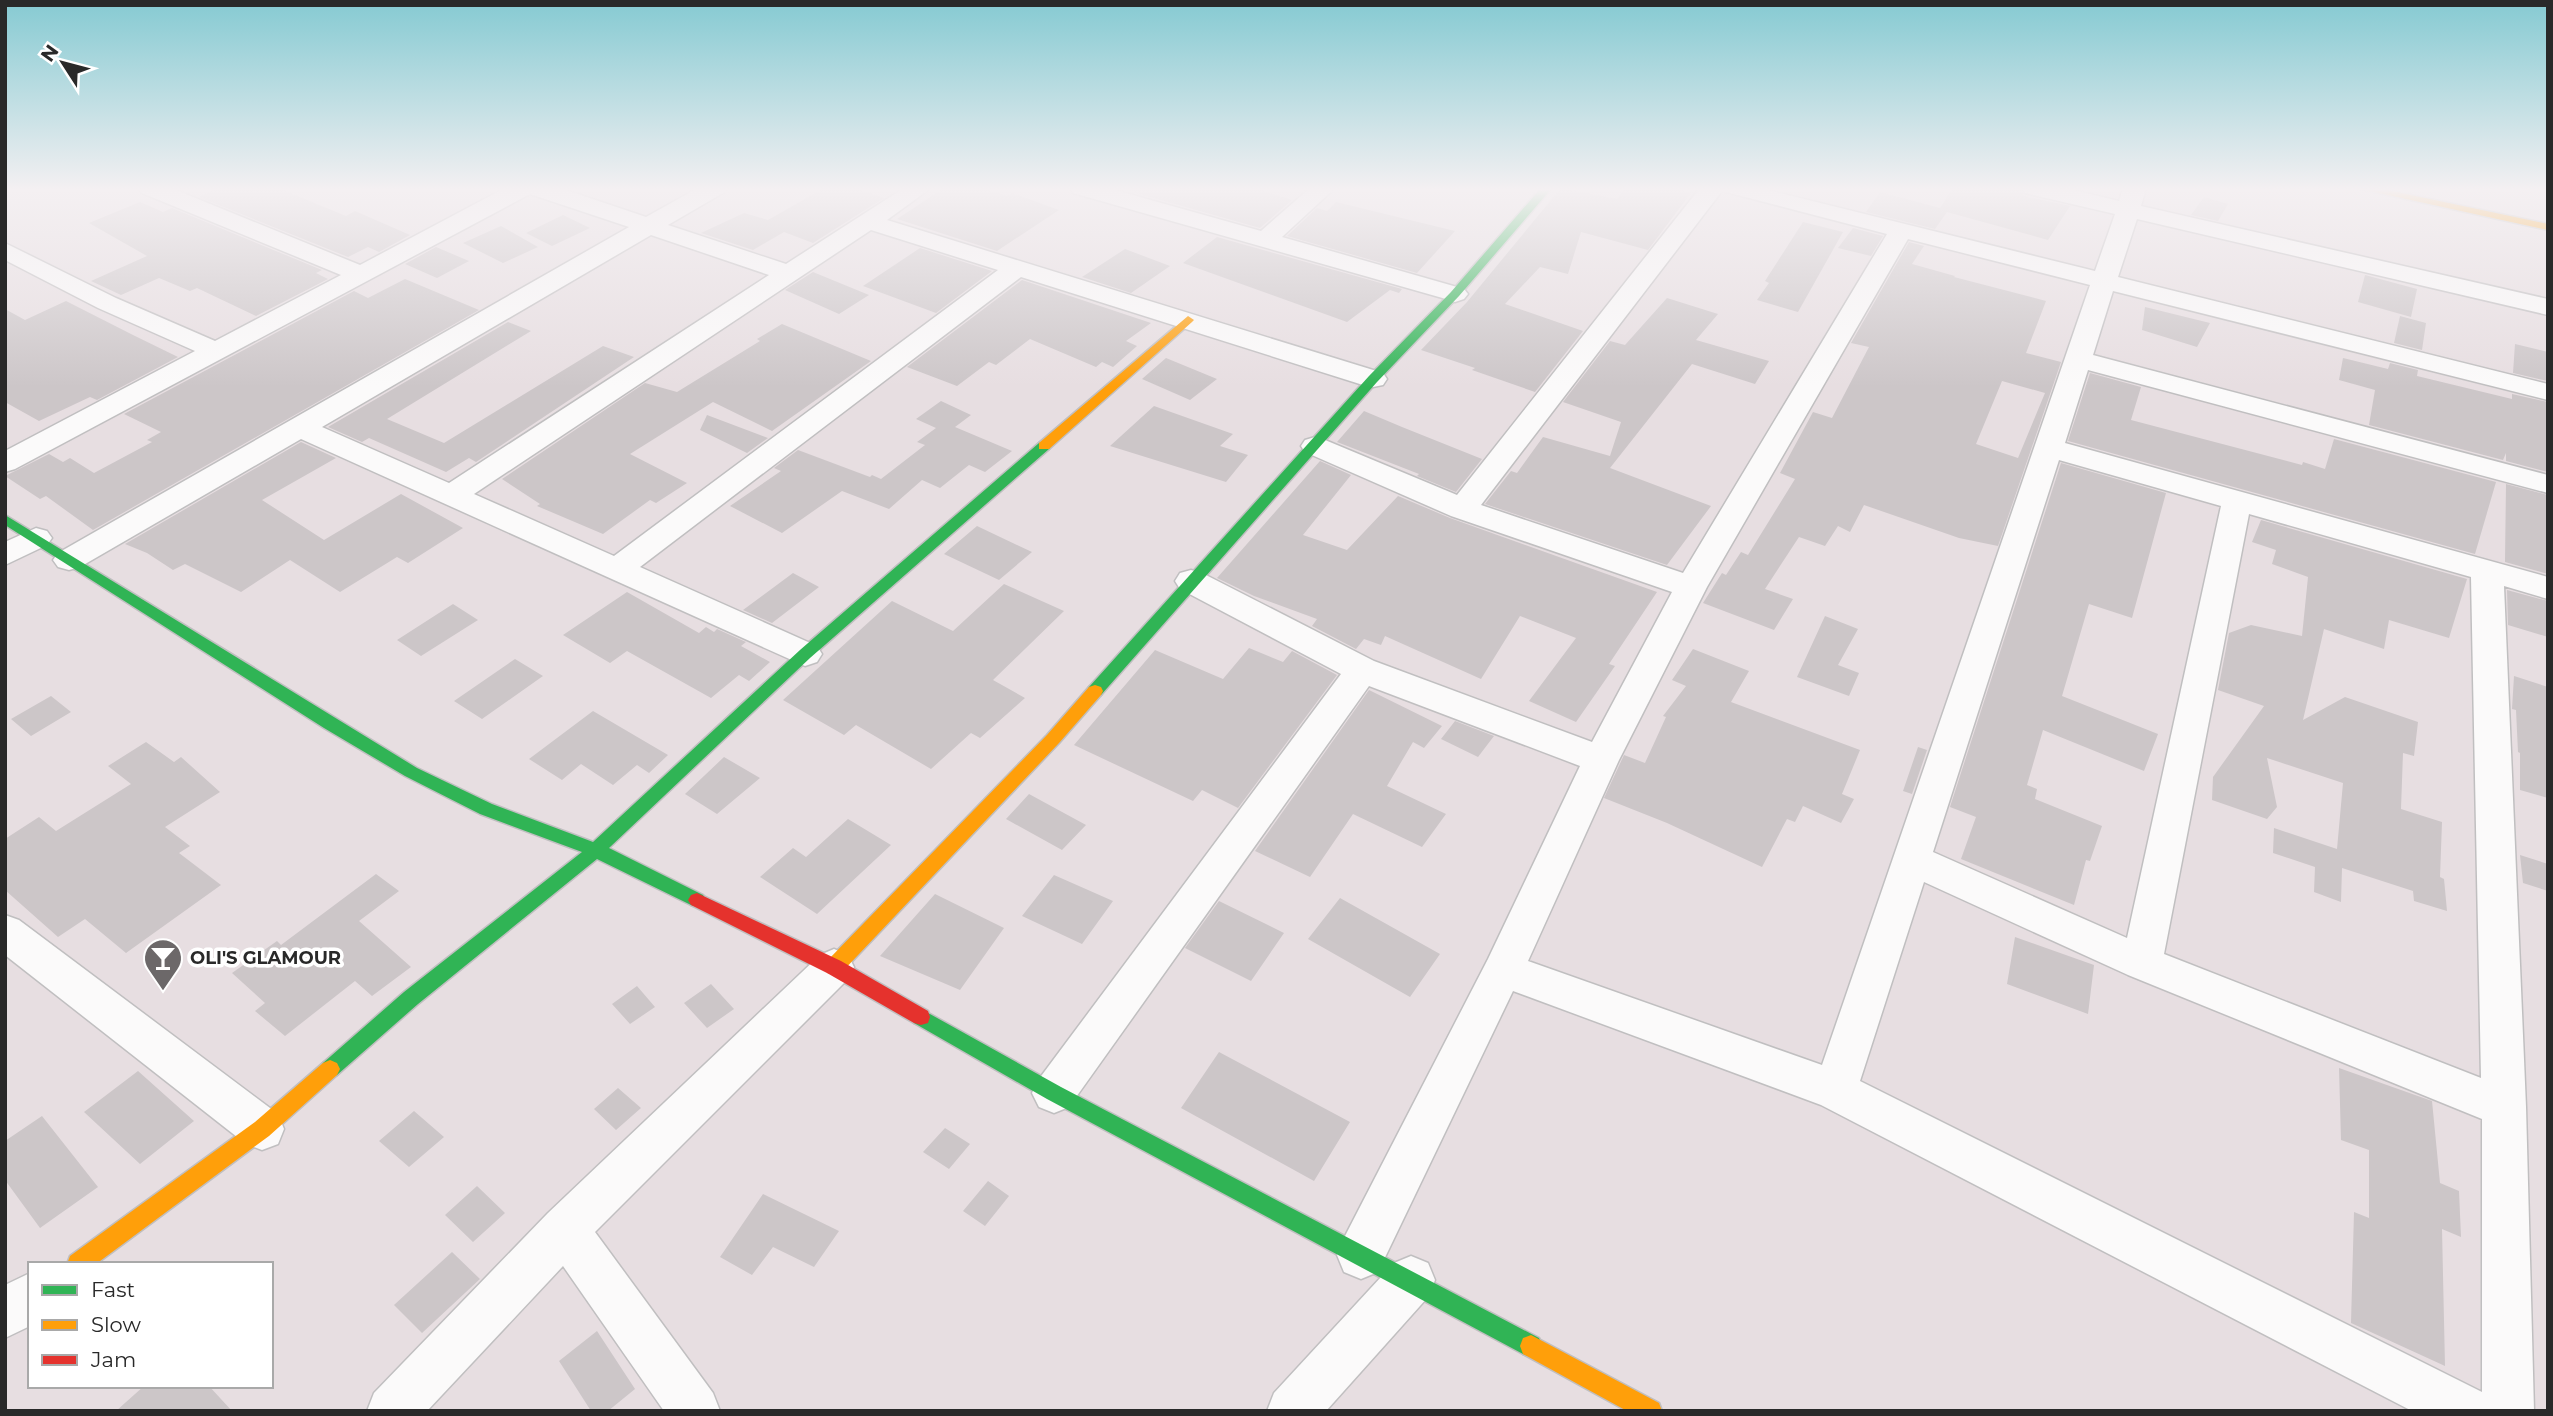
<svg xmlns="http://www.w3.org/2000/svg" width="2553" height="1416" font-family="Montserrat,sans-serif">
  <rect width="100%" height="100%" fill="#e7dee1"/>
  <path fill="#ccc6c8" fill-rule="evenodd" d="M217 188H278L346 216 355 211 410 235 379 252 368 247 348 257 199 197Z
    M824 188H855L884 198 813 243 784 232 753 250 701 233 744 213 768 220Z
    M944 188 989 190 1007 196 1012 193 1059 210 997 251 897 219Z
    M1129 188H1254L1292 200 1260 228 1129 191Z
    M1561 188 1617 199 1626 188H1672L1691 193 1648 250 1581 232 1568 274 1540 267 1505 304 1583 331 1535 392 1472 370 1475 368 1421 350 1467 302Z
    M1953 188H2020L2024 196 2070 206 2048 240 1947 212 1935 229 1866 212 1880 192 1940 208Z
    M2204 197 2228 204 2218 221 2191 215Z
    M140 202 163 212 172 208 322 270 316 273 328 279 256 316 197 288 190 291 159 278 121 295 91 281 147 256 89 223Z
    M1336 202 1455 231 1417 273 1287 236 1317 208 1327 211Z
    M563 215 590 228 552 246 526 233Z
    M1803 222 1843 232 1798 312 1757 300 1769 283 1765 281Z
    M501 226 538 247 503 263 463 243Z
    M1853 228 1883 236 1871 256 1838 248Z
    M1217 237 1402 289 1399 293 1390 290 1347 322 1183 263Z
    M1909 242 1924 246 1912 264 1955 276 1954 277 2046 301 2026 353 2061 362 1998 546 1959 538 1864 505 1850 532 1838 526 1825 546 1799 537 1765 589 1793 599 1774 630 1703 603 1722 573 1726 575 1741 552 1748 555 1795 479 1780 473 1813 412 1832 418 1869 347 1851 343ZM2002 381 2045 393 2018 458 1976 444Z
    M436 247 469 261 437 278 405 264Z
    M920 248 992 271 936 313 863 286Z
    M1125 249 1170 266 1131 293 1082 277Z
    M813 272 869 295 839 314 785 290Z
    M2365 275 2417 289 2411 317 2358 302Z
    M405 279 479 310 93 530 46 496 40 499 5 476 49 454 63 462 70 458 94 473 152 442 147 440 161 432 124 414 354 291 368 298Z
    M1022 280 1151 323 1126 341 1137 346 1113 367 1102 362 1096 367 1030 339 996 365 989 362 957 386 907 367Z
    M1667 298 1718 314 1696 340 1769 361 1755 384 1692 364 1610 468 1711 506 1667 565 1485 504 1511 471 1517 473 1543 437 1610 456 1621 422 1563 402 1610 341 1625 345Z
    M66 301 133 335 178 357 97 400 90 397 39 421 5 402V309L25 320Z
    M2145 307 2210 323 2197 347 2142 330Z
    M2400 316 2426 323 2422 350 2394 343Z
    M508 322 531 331 387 419 444 443 603 346 634 357 476 462 469 458 446 472 369 438 362 442 328 427Z
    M782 324 871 361 772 431 713 402 630 454 687 483 656 503 650 500 603 534 537 506 540 504 502 479 645 383 677 392 760 341 757 339Z
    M2515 344 2548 352V381L2513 373Z
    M1166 358 1217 379 1190 400 1142 379Z
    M2343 358 2388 369 2390 363 2418 370 2417 376 2512 399V394L2548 402V472L2506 461V453L2503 460 2369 425 2375 390 2339 380Z
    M2090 373 2141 387 2131 420 2302 465 2303 462 2325 469 2334 439 2496 482 2475 554 2068 441Z
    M941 401 971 415 955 427 1012 451 985 472 969 465 940 488 922 480 889 509 842 491 782 533 730 506 781 471 774 468 798 450 870 477 872 475 881 479 925 445 917 442 936 428 916 419Z
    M1154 406 1233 434 1220 446 1248 455 1226 482 1110 446Z
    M1364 411 1402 427 1482 459 1456 492 1417 476 1419 474 1337 442Z
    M707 415 768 438 747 453 700 430Z
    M301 442 336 458 262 500 324 540 401 494 463 528 408 563 397 557 340 592 290 560 241 592 185 564 173 570 147 553 125 544Z
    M1320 461 1351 475 1303 535 1347 550 1398 496 1450 518 1657 592 1609 664 1615 666 1576 722 1529 701 1576 638 1520 616 1481 679 1385 636 1381 645 1364 639 1356 649 1312 626 1317 619 1254 596 1217 578Z
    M2061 463 2166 493 2132 618 2089 604 2062 696 2158 734 2144 771 2043 730 2027 785 2037 789 2035 799 2102 826 2090 861 2086 860 2074 905 1961 859 1976 817 1950 807Z
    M2506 484 2548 495V574L2505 562Z
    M2261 520 2467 579 2449 638 2389 620 2384 649 2324 629 2303 720 2345 697 2418 722 2414 756 2403 753 2401 809 2442 822 2440 877 2444 879 2447 911 2414 901 2413 891 2342 868 2341 902 2314 892 2315 867 2273 853 2274 828 2337 849 2343 783 2267 758 2277 807 2267 819 2212 800 2213 777 2264 706 2218 690 2229 633 2251 625 2302 636 2308 577 2272 564 2276 550 2252 542Z
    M977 526 1032 552 999 580 944 554Z
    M793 573 819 587 772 623 743 610Z
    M1004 584 1064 611 993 680 1025 698 980 738 971 733 931 769 856 725 844 735 783 700 892 601 953 631Z
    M2507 590 2548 601V637L2508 625Z
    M627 592 699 633 706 627 714 632 717 629 746 642 741 646 770 662 749 681 739 675 711 698 627 651 610 663 563 635Z
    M453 604 478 620 421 656 397 640Z
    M1825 616 1858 629 1838 665 1859 673 1849 696 1797 677Z
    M1249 648 1283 662 1292 651 1337 675 1238 808 1202 790 1193 801 1074 745 1155 650 1223 679Z
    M1693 649 1749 671 1731 702 1860 750 1842 794 1854 799 1841 823 1803 806 1795 822 1787 819 1762 867 1667 823 1604 798 1624 755 1645 763 1666 717 1663 716 1686 686 1672 680Z
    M515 659 543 676 482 719 454 701Z
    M2514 676 2548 687V798L2520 790V753L2518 752 2516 710 2512 709Z
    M1369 690 1442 726 1424 748 1413 742 1387 786 1446 814 1422 847 1353 814 1310 877 1255 851Z
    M51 696 71 712 31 736 11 719Z
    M593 711 668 755 649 773 637 765 613 785 581 764 562 780 529 759Z
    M1455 721 1494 736 1478 757 1441 739Z
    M146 742 174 762 181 757 220 792 165 827 190 846 179 853 221 885 126 953 85 919 58 937 5 890V839L39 817 56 831 131 784 108 766Z
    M1918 747 1927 750 1912 794 1903 791Z
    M724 757 760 778 717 814 685 794Z
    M1029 794 1086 825 1062 850 1006 819Z
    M848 819 891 845 817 914 760 877 793 848 806 857Z
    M2520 855 2548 864V891L2523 883Z
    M376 874 399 891 359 921 411 967 372 996 355 981 285 1036 255 1011 265 1003 232 973 277 941 281 945Z
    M1054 875 1113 901 1082 944 1022 916Z
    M935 894 1004 928 960 990 880 956Z
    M1340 898 1440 954 1410 997 1308 939Z
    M1219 901 1284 933 1251 981 1185 948Z
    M2015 937 2094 965 2088 1014 2007 984Z
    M711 984 734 1009 707 1028 684 1003Z
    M637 986 655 1007 630 1024 612 1004Z
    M1219 1052 1350 1122 1314 1181 1181 1108Z
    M2339 1068 2432 1101 2440 1183 2459 1191 2461 1237 2442 1229 2445 1366 2351 1323 2354 1212 2369 1218V1150L2341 1140Z
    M138 1071 194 1121 140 1164 84 1112Z
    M618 1088 641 1108 616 1130 594 1109Z
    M414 1111 444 1137 409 1167 379 1141Z
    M42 1116 98 1187 40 1228 5 1180V1141Z
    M945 1128 970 1144 949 1169 923 1152Z
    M988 1181 1009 1196 985 1226 963 1211Z
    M477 1186 505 1213 473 1242 445 1215Z
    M763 1194 839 1231 814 1267 773 1247 752 1275 720 1257Z
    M452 1252 480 1279 422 1333 394 1305Z
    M597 1331 635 1389 608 1411H591L559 1361Z
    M144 1386H209L232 1411H116Z"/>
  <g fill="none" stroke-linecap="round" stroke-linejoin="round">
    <defs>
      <path id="street" d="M139 188H171L360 265 505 188H560L646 217 698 188H726L723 193 668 225 786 264 904 188H931L887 220 1383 373 1387 379 1383 385 1373 387 1363 385 1021 277 640 567 817 646 822 654 817 662 805 666 301 439 80 567 69 570 58 567 53 560 58 553 629 227 530 194 15 469 5 472V451L195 351 98 308 5 260V243L116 298 215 341 341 275 142 193ZM871 230 998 270 614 556 474 494ZM651 235 769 275 449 483 322 427Z
        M1070 188H1108L1261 231 1310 188H1335L1282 237 1464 289 1468 294 1464 299 1455 302 1446 299 1073 193Z
        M1700 188H1760L2095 271 2115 214 2025 193 2022 188H2065L2119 201 2123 188H2146L2141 206 2548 299V315L2137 219 2118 277 2548 384V400L2113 291 2093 355 2548 475V493L2088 370 2065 443 2548 577V599L2504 586 2526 1107 2534 1411H2412L1821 1105 1513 991 1378 1272 1361 1279 1344 1272 1337 1255 1344 1238 1488 959 1580 766 1369 686 1069 1107 1054 1113 1039 1107 1032 1093 1039 1079 1341 674 1180 589 1175 581 1180 573 1191 570 1202 573 1374 661 1592 742 1672 592 1451 516 1305 452 1301 446 1305 440 1315 437 1325 440 1457 495ZM1722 191 1887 234 1683 573 1481 505ZM1908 239 2090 285 1822 1065 1528 961 1619 760 1707 587ZM2059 460 2221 506 2127 938 1933 852ZM2249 514 2471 577 2481 1078 2164 954ZM1924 882 2128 975 2482 1119V1392L1860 1081Z
        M36 528 47 531 52 538 47 545 5 565V542Z
        M5 915 19 920 278 1114 284 1129 278 1144 262 1150 246 1144 5 955Z
        M834 949 848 955 854 967 848 979 595 1232 713 1393 720 1411H664L563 1266 427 1411H367L374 1393 548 1213 820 955Z
        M1411 1256 1428 1263 1435 1280 1428 1297 1326 1411H1267L1274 1393 1394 1263Z
        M30 1273V1326L5 1338V1285Z"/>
      <path id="fast" d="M1541 188H1552L1459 296 1377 382 1101 695H1089L1087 691 1089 687 1369 376 1451 292Z
        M1044 442 1051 446 1049 449 810 658 609 848 703 895 706 900 703 905 697 907 691 905 597 859 418 1004 337 1075 330 1078 323 1075 320 1069 323 1063 404 992 582 852 480 814 405 776 324 728 5 525V515L417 768 492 804 593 842 800 650 1039 443Z
        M921 1009 1061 1087 1539 1338 1542 1346 1539 1354 1531 1357 1523 1354 1047 1099 914 1023 912 1017 914 1011Z"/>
      <path id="slow" d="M2356 188H2378L2548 224V230Z
        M1188 316 1194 320 1192 322 1049 449H1039V443Z
        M1095 685 1101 687 1103 691 1101 695 1059 743 841 973 834 975 827 973 825 967 827 961 1047 735 1089 687Z
        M330 1060 337 1063 340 1069 337 1075 269 1136 96 1264H67L70 1256 255 1122 323 1063Z
        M1531 1335 1659 1403 1662 1411H1627L1523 1354 1520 1346 1523 1338Z"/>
      <path id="jam" d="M697 893 841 961 928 1011 930 1017 928 1023 921 1025 914 1023 827 973 691 905 688 900 691 895Z"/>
    </defs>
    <use href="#street" stroke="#c0bfc0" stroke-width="3"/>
    <use href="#fast" stroke="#c0bfc0" stroke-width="3"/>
    <use href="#slow" stroke="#c0bfc0" stroke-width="3"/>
    <use href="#jam" stroke="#c0bfc0" stroke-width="3"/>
    <use href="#street" fill="#fbfafa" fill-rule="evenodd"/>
    <use href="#fast" fill="#30b455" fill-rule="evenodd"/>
    <use href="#slow" fill="#ff9f0a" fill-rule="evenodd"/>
    <use href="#jam" fill="#e5322d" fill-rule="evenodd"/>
  </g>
  <linearGradient id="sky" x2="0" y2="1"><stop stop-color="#85cad2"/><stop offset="0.49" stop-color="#f4f0f2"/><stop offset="1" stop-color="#f4f0f2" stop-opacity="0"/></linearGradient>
  <rect width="2553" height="387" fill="url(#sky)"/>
  <defs>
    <symbol id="bar-pin" viewBox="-11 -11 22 30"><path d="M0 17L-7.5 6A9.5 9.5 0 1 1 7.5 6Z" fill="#6c6869" stroke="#fff"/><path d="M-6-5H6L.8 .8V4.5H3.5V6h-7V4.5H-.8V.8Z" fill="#fff"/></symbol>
  </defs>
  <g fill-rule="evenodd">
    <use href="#bar-pin" x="141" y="936" width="44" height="60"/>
  </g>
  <g text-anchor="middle" stroke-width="7" stroke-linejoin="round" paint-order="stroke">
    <g font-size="18" font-weight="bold" fill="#292929" stroke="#fff" text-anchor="start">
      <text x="190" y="964">OLI'S GLAMOUR</text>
    </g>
  </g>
  <rect width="2553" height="1416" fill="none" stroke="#292929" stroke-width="14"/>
  <rect x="28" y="1262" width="245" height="126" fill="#ffffff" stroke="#a9a9a9" stroke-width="2"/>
  <rect x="42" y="1285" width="35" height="10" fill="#30b455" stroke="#a9a9a9" stroke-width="2"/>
  <text x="91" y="1297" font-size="21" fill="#292929">Fast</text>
  <rect x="42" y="1320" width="35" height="10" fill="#ff9f0a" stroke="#a9a9a9" stroke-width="2"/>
  <text x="91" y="1332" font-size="21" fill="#292929">Slow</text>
  <rect x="42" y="1355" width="35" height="10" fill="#e5322d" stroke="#a9a9a9" stroke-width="2"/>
  <text x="91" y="1367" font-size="21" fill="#292929">Jam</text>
  <g transform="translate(63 63) rotate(306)" stroke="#ffffff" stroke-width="5" paint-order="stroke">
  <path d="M0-5L12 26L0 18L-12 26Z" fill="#292929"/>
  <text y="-10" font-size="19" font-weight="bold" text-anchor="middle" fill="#292929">N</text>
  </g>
</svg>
